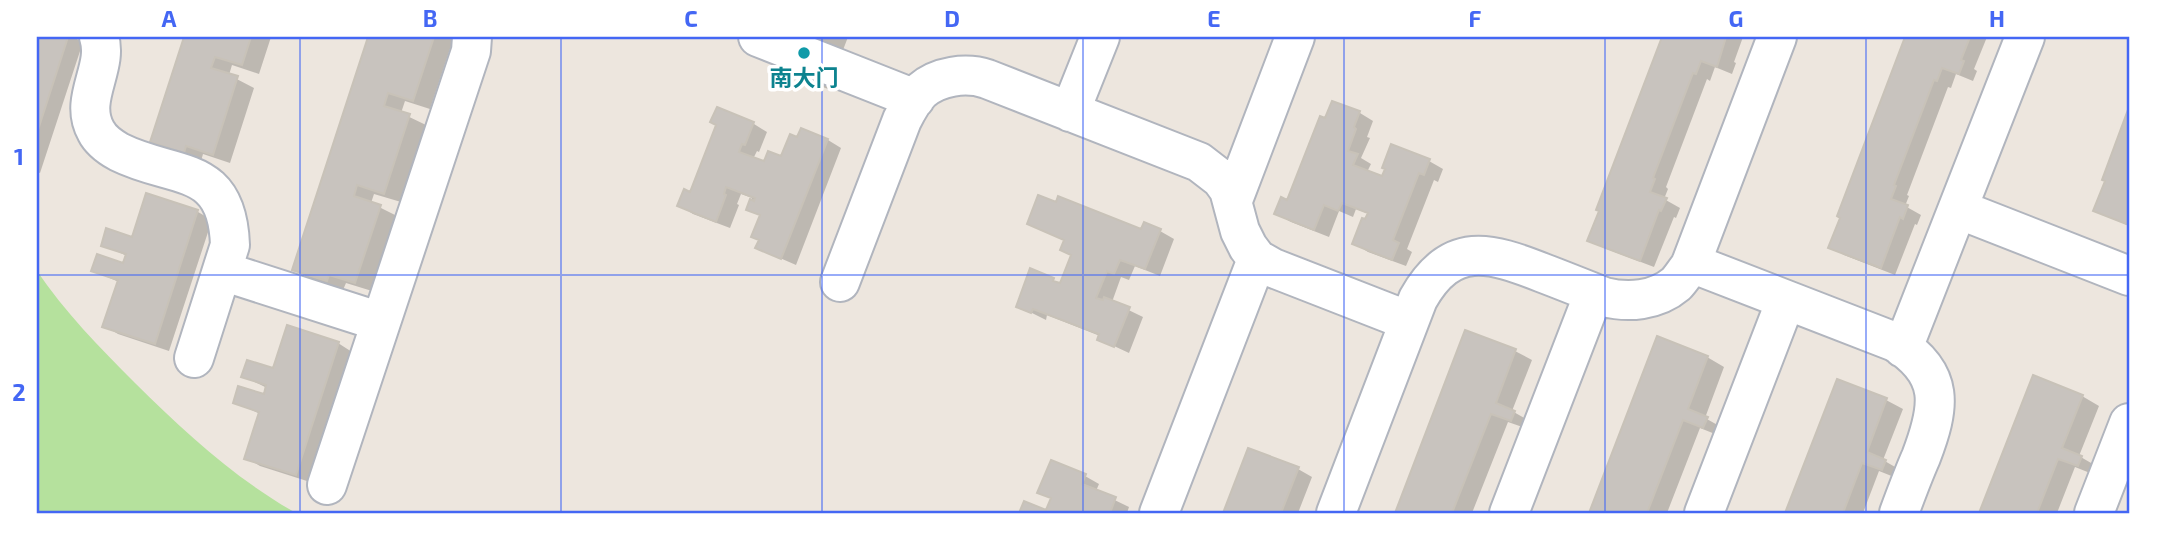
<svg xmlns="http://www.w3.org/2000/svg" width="2166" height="550" font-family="'Exo 2','Noto Sans SC',sans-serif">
  <rect width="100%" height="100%" fill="#ede6de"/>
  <path fill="#b5e19d" d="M37 271C64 311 100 348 135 383 186 433 234 478 296 513H37Z"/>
  <path fill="#0003" d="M37 37H73L83 42 40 173 37 172Z
    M186 37H271L259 74 232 65 229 75 254 88 230 163 203 154 201 161 169 151 152 141Z
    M370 37H454L430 109 405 101 401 113 426 125 401 202 374 194 371 203 397 216 372 291 346 283 343 290 311 279 294 269Z
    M791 37H848L828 89 793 76 779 68Z
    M1664 37H1743L1734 62 1736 63 1732 74 1715 67 1710 81 1707 79 1666 187 1668 189 1664 199 1680 208 1676 218 1674 217 1654 267 1604 248 1590 240 1600 212 1598 209Z
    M1907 37H1987L1974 69 1977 71 1973 81 1956 74 1951 88 1948 87 1907 195 1909 196 1905 206 1921 215 1917 225 1915 224 1895 275 1844 255 1830 247 1842 217 1839 215Z
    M1333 103 1360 113 1373 121 1367 137 1370 138 1361 158 1371 164 1367 172 1383 179 1429 161 1443 169 1438 182 1434 180 1407 249 1412 252 1406 266 1368 252 1354 243 1369 214 1356 209 1353 217 1339 211 1329 237 1291 222 1277 214 1288 202Z
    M718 110 754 124 767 132 759 152 757 151 753 159 765 164 828 140 841 148 796 265 757 248 760 241 753 237 761 216 748 209 752 198 741 194 737 204 739 205 730 228 693 214 679 205 691 194 718 125Z
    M2129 112V226L2095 210 2107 181 2104 179Z
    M147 196 198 212 212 220 169 351 118 334 105 326 119 282 93 271 124 265 127 256 103 245 133 239Z
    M1029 223 1160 231 1174 239 1160 276 1135 266 1129 280 1121 277 1112 302 1143 317 1129 353 1099 339 1100 336 1047 315 1046 320 1018 306 1031 271 1061 284 1072 255 1066 241Z
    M1466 332 1515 351 1532 360 1512 411 1531 422 1528 429 1508 422 1472 513H1396Z
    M1658 339 1707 357 1724 367 1705 418 1723 428 1720 436 1700 428 1667 513H1591Z
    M338 343 352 352 310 482 260 466 246 458 260 414 235 402 265 396 267 388 243 376 274 370Z
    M2034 378 2082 396 2099 406 2079 456 2098 467 2095 475 2075 467 2057 513H1981Z
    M1838 381 1886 400 1903 409 1883 460 1902 471 1899 479 1879 471 1863 513H1787Z
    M1249 450 1298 469 1312 477 1298 513H1225Z
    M1085 476 1099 484 1096 491 1129 507 1127 513H1021L1025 503 1047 512 1052 499 1040 492Z"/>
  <path fill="#c8c3be" stroke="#c8c2b8" stroke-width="2" d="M37 37H68L37 133Z
    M184 37H251L242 65 215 57 211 68 238 76 213 155 186 146 184 153 150 142Z
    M368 37H434L413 101 388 93 384 106 410 114 384 194 357 185 354 196 381 205 355 283 329 275 327 281 292 270Z
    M1662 37H1726L1717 67 1701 61 1696 74 1693 73 1653 178 1655 179 1650 192 1667 198 1661 211 1659 210 1640 261 1587 241 1599 211 1596 210Z
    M1905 37H1970L1961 60 1964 61 1959 74 1942 68 1937 81 1934 80 1894 185 1896 186 1891 199 1908 205 1903 219 1900 217 1881 268 1828 248 1840 218 1837 216Z
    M1332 101 1360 111 1354 127 1356 129 1348 151 1358 154 1353 165 1382 176 1385 169 1382 168 1391 144 1430 159 1424 175 1419 173 1393 240 1399 243 1392 260 1352 244 1362 218 1365 219 1368 213 1342 203 1338 211 1324 205 1314 230 1274 214 1281 197 1287 200 1320 116 1325 118Z
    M717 107 754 122 745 145 742 144 739 152 764 161 768 151 781 156 790 134 797 137 801 128 828 139 781 259 755 248 759 240 751 237 760 215 746 210 750 199 754 201 755 198 726 187 724 194 726 195 716 222 677 206 684 189 690 192 716 125 710 122Z
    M2129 107V225L2093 211 2105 181 2102 180Z
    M146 193 198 210 155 344 102 327 118 280 91 271 97 254 123 263 126 254 101 246 106 228 132 237Z
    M1038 195 1056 202 1058 196 1141 229 1144 222 1161 229 1145 269 1120 260 1114 274 1107 271 1096 298 1103 300 1104 297 1130 307 1114 347 1097 340 1099 334 1033 309 1031 313 1016 307 1030 268 1054 278 1053 281 1060 283 1071 255 1060 250 1064 240 1027 224Z
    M287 325 339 342 296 475 244 459 259 412 233 403 238 386 264 394 266 385 241 377 247 360 273 368Z
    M1465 330 1516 349 1496 403 1515 411 1511 421 1491 414 1452 513H1395Z
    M1657 336 1708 356 1688 409 1708 417 1703 428 1683 420 1647 513H1589Z
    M2033 375 2083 395 2062 448 2082 456 2078 466 2058 459 2037 513H1979Z
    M1837 379 1887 398 1867 452 1886 460 1882 470 1862 463 1843 513H1785Z
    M1248 448 1299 467 1281 513H1223Z
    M1051 460 1086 474 1082 484 1116 497 1110 513H1019L1024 501 1046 510 1051 498 1037 493Z"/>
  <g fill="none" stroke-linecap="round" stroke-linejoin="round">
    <defs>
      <path id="minor" d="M99 37C109 68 78 99 96 131 101 141 110 147 119 152 175 180 227 162 230 245L194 358
        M758 37 915 99
        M1070 112 1100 37
        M1233 200 1295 37
        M1958 209 2129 276
        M1691 263 1895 342C1946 374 1940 407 1921 457 1913 475 1906 494 1899 513
        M222 271 381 322
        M840 282 902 120C907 110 913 99 921 91 938 76 966 72 987 79L1199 162 1221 179 1229 190 1240 231 1248 247 1257 259 1273 268 1409 321
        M1903 348 2025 37
        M327 485 471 51 472 37
        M1159 513 1257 259
        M1336 513 1418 299C1451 240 1490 252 1543 273 1564 281 1584 289 1604 297 1628 303 1656 301 1676 284 1681 279 1685 272 1690 266L1777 37
        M1509 513 1594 293
        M1704 513 1786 300
        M2094 513 2129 423"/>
    </defs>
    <use href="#minor" stroke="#b1b5be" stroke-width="42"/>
    <use href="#minor" stroke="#fff" stroke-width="38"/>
  </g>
  <path fill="none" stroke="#4467f4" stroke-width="2" stroke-opacity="0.55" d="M300 37V513M561 37V513M822 37V513M1083 37V513M1344 37V513M1605 37V513M1866 37V513M37 275H2129"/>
  <circle fill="#0f9aa8" stroke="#fff" stroke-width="2.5" cx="804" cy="53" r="7"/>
  <g text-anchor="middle" stroke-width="7" stroke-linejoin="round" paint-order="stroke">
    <g font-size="23" font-weight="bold" fill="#0d838f" stroke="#fff">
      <text x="804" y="86">南大门</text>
    </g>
  </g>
  <rect width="2166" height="550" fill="none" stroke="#ffffff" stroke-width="77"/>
  <rect x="38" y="38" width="2090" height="474" fill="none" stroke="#4467f4" stroke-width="2.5"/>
  <g font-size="23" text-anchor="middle" font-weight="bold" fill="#4467f4">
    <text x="169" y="27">A</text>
    <text x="430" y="27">B</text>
    <text x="691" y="27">C</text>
    <text x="952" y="27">D</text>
    <text x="1214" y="27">E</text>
    <text x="1475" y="27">F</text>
    <text x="1736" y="27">G</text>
    <text x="1997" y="27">H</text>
    <text x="19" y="165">1</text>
    <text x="19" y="401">2</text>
  </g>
</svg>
